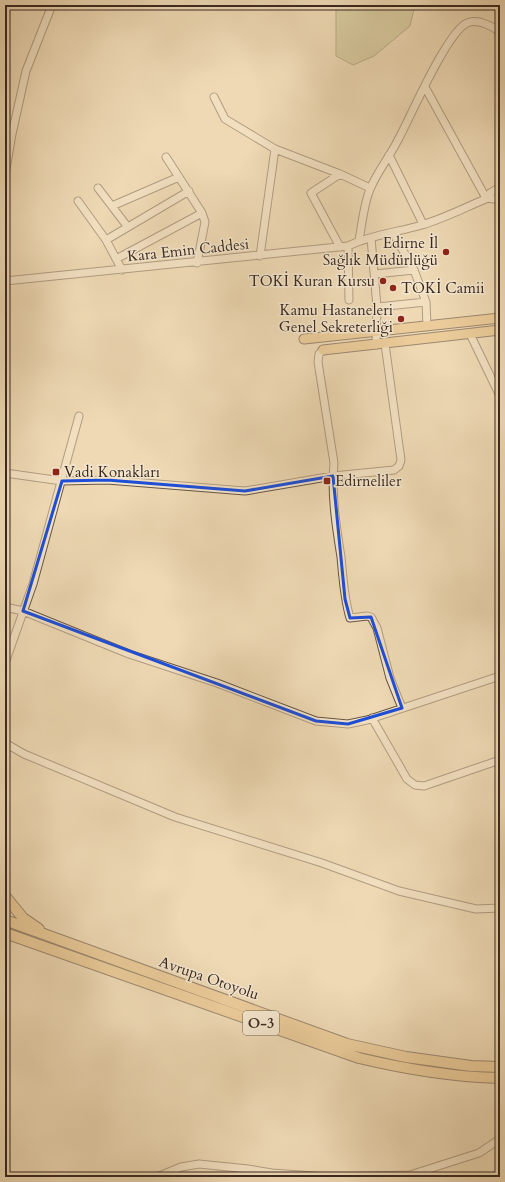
<svg xmlns="http://www.w3.org/2000/svg" width="505" height="1182" font-family="Cardo,serif">
  <rect width="100%" height="100%" fill="#eed9b4"/>
  <filter id="stains"><feTurbulence type="fractalNoise" baseFrequency=".005" numOctaves="4"/><feColorMatrix values="0 0 0 0 .2 0 0 0 0 .09 0 0 0 0 .02 0 0 0 .5 -.17"/></filter>
  <radialGradient id="worn" r=".72"><stop offset=".6" stop-color="#630" stop-opacity="0"/><stop offset="1" stop-color="#630" stop-opacity=".3"/></radialGradient>
  <path fill="#bebe89" stroke="#7c7454" d="M336 5H415L410 26 374 56 353 65 336 56Z"/>
  <g fill="none" stroke-linecap="round" stroke-linejoin="round">
    <defs>
      <path id="minor" d="M425 87 486 198
        M214 97 225 119 275 149 340 174 370 188
        M389 155 423 224
        M166 157 202 213 205 222 197 263
        M340 174 311 193 340 247
        M5 175 12 134 26 71 52 5
        M98 188 127 226
        M488 198 493 199 500 198
        M78 201 106 240 122 270
        M112 206 179 177
        M393 233 414 270 426 302 427 326
        M371 238 377 307 376 345
        M106 240 189 191
        M359 240C362 225 364 201 371 187 378 171 390 156 398 140 411 116 447 32 467 23 477 18 492 26 500 32
        M348 246 349 300
        M260 256 275 149
        M116 259 202 213
        M375 274 414 270
        M5 281 348 246C370 235 398 232 422 225 445 218 466 207 488 198L490 193 500 187
        M377 307 426 302
        M498 330 500 340
        M470 334 500 396
        M323 350 319 354 318 362 334 463C331 494 336 526 341 557 343 578 344 598 350 618L367 616 371 617 377 628 390 678 402 708
        M5 473 62 481 107 480 245 491 333 476 394 470 399 466 401 460 385 344
        M5 607 23 611 129 654 217 683 316 721 348 724 367 720 500 676
        M5 663 33 584 79 416
        M372 718 407 779 415 785 424 786 500 760
        M5 743 24 754 175 817 322 863 399 891 476 909 500 908
        M157 1177 181 1167 199 1164 248 1169 272 1173 328 1177
        M334 1177 410 1175 479 1153 500 1139"/>
      <path id="major" d="M304 339 500 318
        M323 350 500 330"/>
      <path id="highway" d="M5 896 23 918 39 929
        M5 920 347 1044 406 1057 471 1066 500 1067
        M5 933 359 1058C405 1069 452 1077 500 1078"/>
    </defs>
    <use href="#minor" stroke="#665545" stroke-width="9"/>
    <use href="#major" stroke="#392920" stroke-width="11"/>
    <use href="#highway" stroke="#392920" stroke-width="12"/>
    <use href="#minor" stroke="#f4e6ce" stroke-width="7"/>
    <use href="#major" stroke="#e7bc7a" stroke-width="9"/>
    <use href="#highway" stroke="#e7bc7a" stroke-width="10"/>
  </g>
  <path d="M0 0H505V1182H0ZM333 476 345 599 350 618 371 617 402 708 348 724 316 721 23 611 62 481 107 480 245 491Z" fill="#eed9b4" fill-opacity=".55" fill-rule="evenodd"/>
  <path fill="none" stroke="#1d4ed8" stroke-width="3" stroke-linejoin="round" d="M333 476 345 599 350 618 371 617 402 708 348 724 316 721 23 611 62 481 107 480 245 491Z"/>
  <g fill="#8f2418" stroke="#f4e6ce" stroke-width="1.5">
    <circle cx="446" cy="252" r="4"/>
    <circle cx="383" cy="281" r="4"/>
    <circle cx="393" cy="288" r="4"/>
    <circle cx="401" cy="319" r="4"/>
    <rect x="52" y="468" width="8" height="8" rx="2"/>
    <rect x="323" y="477" width="8" height="8" rx="2"/>
  </g>
  <g text-anchor="middle" stroke-width="3" stroke-linejoin="round" paint-order="stroke">
    <rect fill="#f4e6ce" stroke="#716254" stroke-width="1" x="243" y="1011" width="36" height="24" rx="3"/>
    <g font-size="14" font-weight="bold" fill="#392920">
      <text x="261" y="1028">O-3</text>
    </g>
    <g font-size="15" fill="#392920" stroke="#f4e6ce" text-anchor="end">
      <text x="438" y="248">Edirne İl<tspan x="438" dy="17">Sağlık Müdürlüğü</tspan></text>
      <text x="375" y="286">TOKİ Kuran Kursu</text>
      <text x="401" y="293" text-anchor="start">TOKİ Camii</text>
      <text x="393" y="315">Kamu Hastaneleri<tspan x="393" dy="17">Genel Sekreterliği</tspan></text>
      <text x="64" y="477" text-anchor="start">Vadi Konakları</text>
      <text x="335" y="486" text-anchor="start">Edirneliler</text>
    </g>
    <g font-size="15" fill="#392920" stroke="#f4e6ce">
      <text transform="translate(188 250) rotate(-6)" y="5">Kara Emin Caddesi</text>
      <text transform="translate(209 978) rotate(19)" y="5">Avrupa Otoyolu</text>
    </g>
  </g>
  <rect width="505" height="1182" fill="none" stroke="#eed9b4" stroke-width="20"/>
  <rect x="6" y="6" width="493" height="1170" fill="none" stroke="#392920" stroke-width="2"/>
  <rect x="10" y="10" width="485" height="1162" fill="none" stroke="#392920"/>
  <rect width="100%" height="100%" filter="url(#stains)"/>
  <rect width="100%" height="100%" fill="url(#worn)"/>
</svg>
